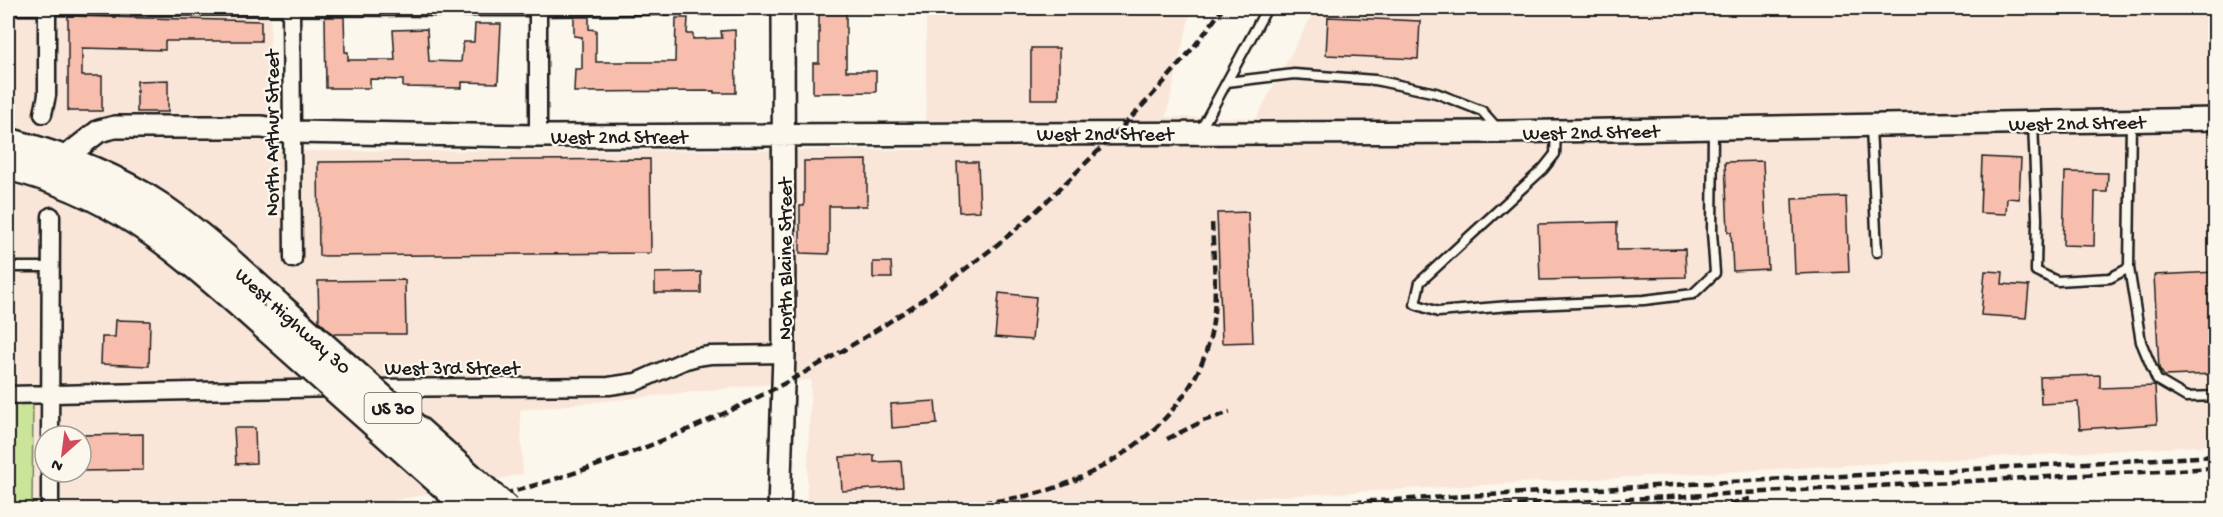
<svg xmlns="http://www.w3.org/2000/svg" width="2223" height="517" font-family="'Gochi Hand',sans-serif">
  <rect width="100%" height="100%" fill="#fbf7ec"/>
  <filter id="ink" filterUnits="userSpaceOnUse"><feTurbulence type="fractalNoise" baseFrequency=".0167" numOctaves="2"/><feDisplacementMap in="SourceGraphic" scale="12" xChannelSelector="R" yChannelSelector="G"/><feConvolveMatrix kernelMatrix="1 2 1 2 8 2 1 2 1" color-interpolation-filters="sRGB"/></filter>
  <g filter="url(#ink)">
    <path fill="#fae6d9" fill-rule="evenodd" d="M8 8H271L268 151 926 150V17L1191 10 1166 117 1256 118 1316 8H2215V445L1045 509 806 510 811 380 520 410 523 474 355 509H32L33 401H8ZM45 436H81V472H45Z"/>
    <path fill="#cae49a" stroke="#73805b" stroke-width="1.5" d="M8 401H33L32 509H8Z"/>
    <path fill="#f7beae" stroke="#1c1c1c" stroke-width="1.5" d="M819 13H846V71H876V92L813 93V63H819Z
      M68 16 261 21V41H165V50L82 48V76H102V111H68Z
      M325 17H344L345 52H348V60H395L393 30 427 29 429 61 461 62 463 42H474L475 24H501L498 83 462 82V88L403 87V80L370 79V88H326Z
      M574 17H589V29L596 30V62H675L676 18H688L687 34H693V39L722 38 721 31 735 30 736 93H714V91L574 92 575 69H582V37L574 36Z
      M1328 17 1420 21 1418 59 1326 55Z
      M1031 48H1059V99H1031Z
      M168 80V112H137V81Z
      M1982 157 2021 159 2019 199 2007 198 2006 214 1980 213Z
      M650 159 651 253 319 256 318 162Z
      M867 160V206H829V254L800 253V206H804V161Z
      M1763 161 1768 269 1733 271 1731 232H1728L1725 162Z
      M957 162H978L980 211 959 212Z
      M2065 172 2108 173 2107 192H2095L2094 246 2063 245Z
      M1846 197 1849 272 1795 274 1792 199Z
      M1248 212 1253 342 1222 343 1217 213Z
      M1617 222V250L1685 249 1686 277 1540 280 1538 224Z
      M873 262H891L892 278H873Z
      M1985 271 2003 272 2002 284 2029 286 2026 318 1981 315Z
      M701 272V293H655V273Z
      M2216 272V374L2164 376 2159 368 2154 275Z
      M405 280 406 334H333L319 321 318 281Z
      M999 293 1036 297 1032 340 995 337Z
      M116 320 150 321 149 366 101 364 102 337H115Z
      M2100 375V388L2155 386 2157 424 2080 429 2078 402 2041 404 2040 377Z
      M935 401 937 424 892 428 891 404Z
      M234 428H255L256 463 236 464Z
      M143 434V470L81 471V435Z
      M874 455V462L901 461 903 487 842 491 840 457Z"/>
    <g fill="none" stroke-linecap="round" stroke-linejoin="round">
      <defs>
        <path id="service" d="M8 10 538 11 783 8
          M1227 82 1294 74 1375 80 1436 93 1482 111 1498 129
          M2131 121 2129 268 2141 342 2157 380 2186 397 2216 396
          M2033 123 2037 219 2036 271 2057 281 2110 278 2129 268
          M1871 127 1877 252
          M1200 131 1267 8
          M1556 131 1555 154 1543 169 1420 282 1415 304 1438 312 1509 306 1644 300 1693 294 1715 273 1712 232 1713 130
          M8 267H50"/>
        <path id="minor" d="M291 8 293 259
          M538 8V136
          M43 114 47 95V8
          M367 388 609 386 636 382 686 360 697 357 710 355 784 354
          M8 395 336 388
          M50 436 51 216
          M50 472V510"/>
        <path id="tertiary" d="M63 159 99 131 115 127H262L291 132 538 136 1500 132 2216 119
          M779 510 784 354 783 8"/>
        <path id="trunk" d="M8 142C60 156 113 175 159 206 201 235 240 271 278 306
          M8 166C109 190 170 242 246 309"/>
      </defs>
      <use href="#service" stroke="#1c1c1c" stroke-width="13"/>
      <use href="#minor" stroke="#1c1c1c" stroke-width="21"/>
      <use href="#tertiary" stroke="#1c1c1c" stroke-width="26"/>
      <use href="#trunk" stroke="#1c1c1c" stroke-width="32"/>
      <use href="#service" stroke="#fbf7ec" stroke-width="8"/>
      <use href="#minor" stroke="#fbf7ec" stroke-width="16"/>
      <use href="#tertiary" stroke="#fbf7ec" stroke-width="21"/>
      <use href="#trunk" stroke="#fbf7ec" stroke-width="27"/>
      <path stroke="#1c1c1c" stroke-width="4.5" stroke-dasharray="9 4.5" stroke-linecap="butt" d="M1167 439 1203 421 1230 412
        M942 507C975 503 1010 501 1042 492 1114 471 1192 415 1210 338 1219 300 1213 258 1212 219
        M438 510C646 465 837 372 1003 240 1034 215 1062 186 1091 158 1138 112 1185 62 1223 8
        M1205 510 2216 456
        M1423 510 2216 468
        M1703 510 1750 499"/>
      <defs>
        <path id="trunk-bridge" d="M278 306 507 510
          M246 309 472 510"/>
      </defs>
      <use href="#trunk-bridge" stroke="#1c1c1c" stroke-width="32" stroke-linecap="butt"/>
      <use href="#trunk-bridge" stroke="#fbf7ec" stroke-width="27"/>
    </g>
  </g>
  <g text-anchor="middle" stroke-width="4.5" stroke-linejoin="round" paint-order="stroke">
    <rect fill="#fbf7ec" stroke="#5f5e5a" stroke-width="1.5" x="364.5" y="393" width="57" height="30" rx="4.5"/>
    <g font-size="18" font-weight="bold" fill="#1c1c1c">
      <text x="393" y="414">US 30</text>
    </g>
    <g font-size="20" fill="#1c1c1c" stroke="#fbf7ec">
      <text transform="translate(2077 122) rotate(-1)" y="7">West 2nd Street</text>
      <text transform="translate(1591 131) rotate(-1)" y="7">West 2nd Street</text>
      <text transform="translate(271 133) rotate(-90)" y="7">North Arthur Street</text>
      <text x="1105" y="140">West 2nd Street</text>
      <text x="619" y="143">West 2nd Street</text>
      <text transform="translate(784 259) rotate(-90)" y="7">North Blaine Street</text>
      <text transform="translate(294 320) rotate(42)" y="7">West Highway 30</text>
      <text x="452" y="374">West 3rd Street</text>
    </g>
  </g>
  <rect width="2223" height="517" fill="none" stroke="#fbf7ec" stroke-width="30"/>
  <rect x="15" y="15" width="2193" height="487" fill="none" stroke="#1c1c1c" stroke-width="2" filter="url(#ink)"/>
  <g transform="translate(63 454) rotate(208)"><circle r="28" fill="#fbf7ec" stroke="#a29f99" stroke-width="1.5"/>
  <path d="M0-4.5L10 22L0 15L-10 22Z" fill="#d1495b"/>
  <text y="-9" font-size="16" font-weight="bold" text-anchor="middle" fill="#1c1c1c">N</text>
  </g>
</svg>
